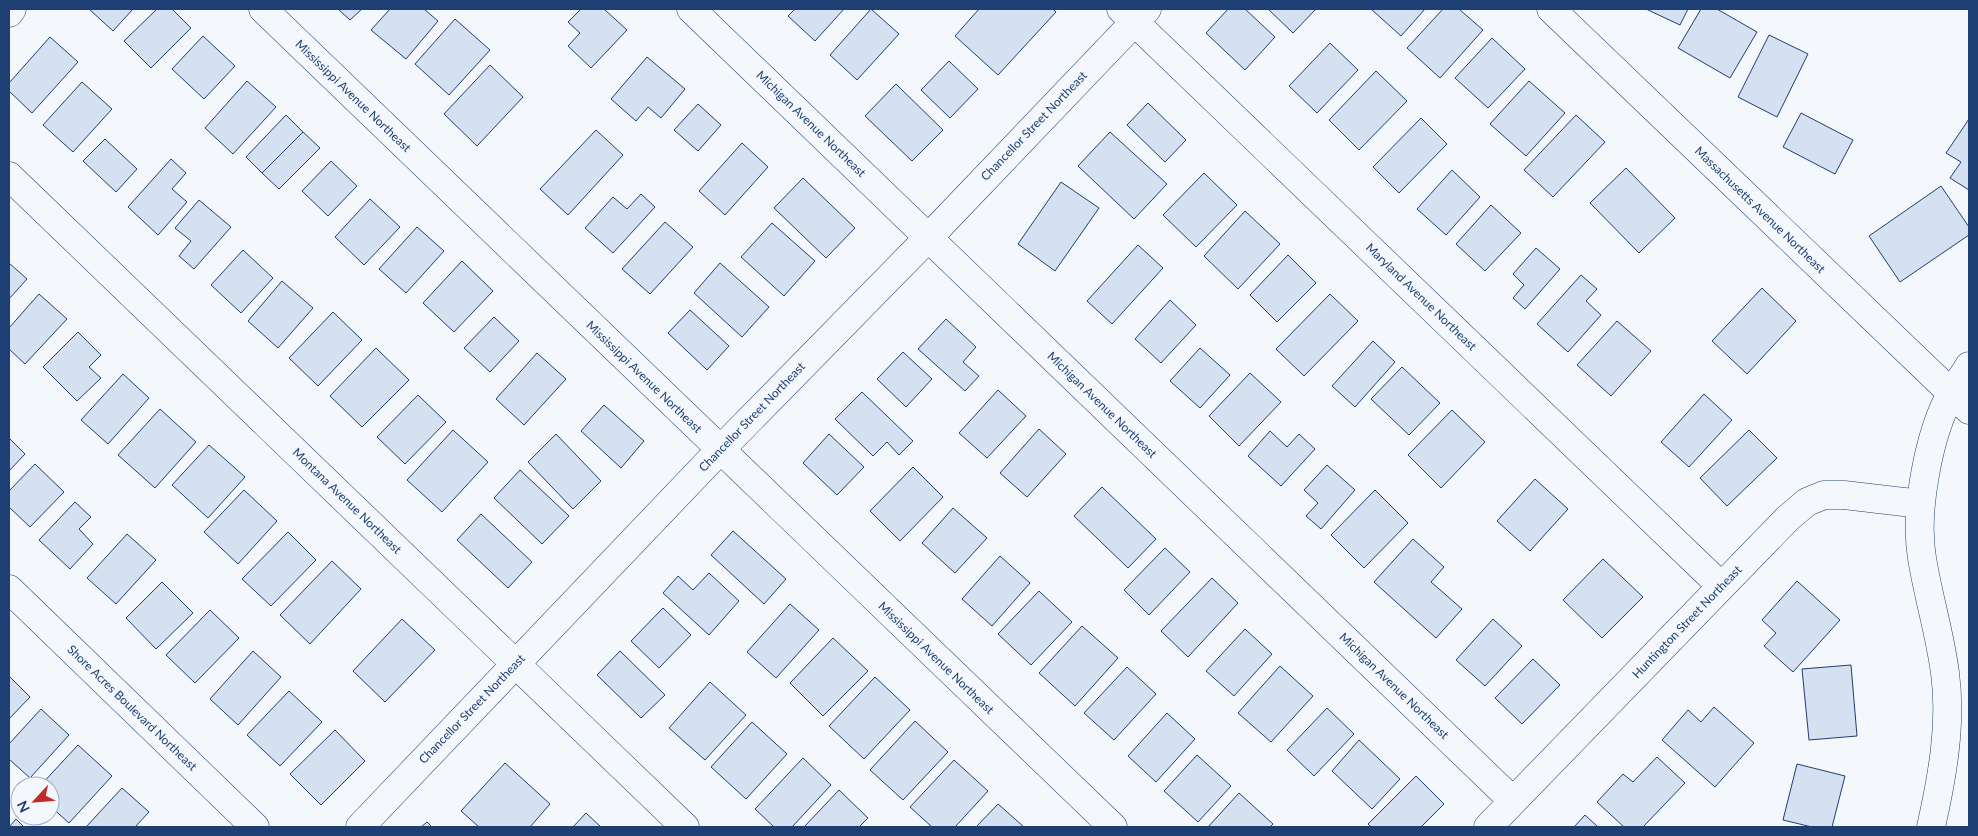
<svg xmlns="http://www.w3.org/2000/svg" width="1978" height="836" font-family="Lato,sans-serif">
  <rect width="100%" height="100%" fill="#f4f7fb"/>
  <path fill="#d5e0f0" stroke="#1d3f73" d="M89 9H133L113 31Z
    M157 9H172L191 28 151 68 124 41Z
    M338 9H362L350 20Z
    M390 9H424L438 21 406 59 371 30Z
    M581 9H604L627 30 591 68 568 46 580 33 568 22Z
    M795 9H844L815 41 788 16Z
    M871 9 899 34 857 80 830 55Z
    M979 9H1053L1056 12 998 75 955 36Z
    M1228 9H1245L1275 37 1245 70 1206 33Z
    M1268 9H1316L1293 33Z
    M1371 9H1425L1401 36Z
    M1443 9H1459L1483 30 1440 78 1407 48Z
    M1646 9H1688L1680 25Z
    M1701 9H1717L1757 32 1730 78 1678 48Z
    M455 19 490 50 449 95 415 64Z
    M1769 35 1808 54 1777 117 1738 97Z
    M203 36 235 66 204 99 172 69Z
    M50 37 78 62 32 113 9 91V83Z
    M1492 38 1525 69 1488 108 1455 78Z
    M1330 43 1358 70 1317 113 1289 86Z
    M647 57 685 89 661 118 648 107 636 121 611 99Z
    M949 61 978 89 950 118 921 90Z
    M490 65 523 97 477 146 444 114Z
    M1376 71 1407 101 1359 150 1329 120Z
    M247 81 276 107 233 154 205 128Z
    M1529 81 1565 113 1526 156 1490 124Z
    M82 82 112 109 73 152 43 125Z
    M896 84 943 130 912 161 865 116Z
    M1148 103 1186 140 1165 162 1127 125Z
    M698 104 721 125 698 151 674 130Z
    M1801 113 1853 140 1835 174 1783 147Z
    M286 115 303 132 262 173 246 157Z
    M1576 115 1605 142 1553 197 1524 170Z
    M1421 118 1447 144 1399 193 1373 167Z
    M1969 119V190L1950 178 1961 162 1946 153Z
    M596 130 623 155 568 215 540 189Z
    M303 132 320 148 279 189 262 173Z
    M1110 132 1167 184 1134 219 1078 166Z
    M105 139 137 169 116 192 83 161Z
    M742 143 768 167 725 215 699 191Z
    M171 159 186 173 172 189 187 202 158 235 128 207Z
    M331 161 357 186 328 216 302 191Z
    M1626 168 1675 218 1639 253 1590 203Z
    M1452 170 1480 197 1446 235 1417 209Z
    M1204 173 1237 205 1196 247 1163 215Z
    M803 178 855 228 826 258 774 208Z
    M1061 182 1099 208 1055 271 1018 244Z
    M1941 186 1969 227V235L1900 282 1869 236Z
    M641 194 655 207 613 253 585 228 613 197 627 209Z
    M370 199 400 227 364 265 335 237Z
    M199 200 231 227 194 269 179 256 191 241 175 228Z
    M1491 205 1521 233 1485 271 1456 244Z
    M1245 211 1280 244 1238 289 1204 256Z
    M665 222 693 247 650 294 622 269Z
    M772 223 815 261 784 296 741 257Z
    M417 227 444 251 406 293 379 269Z
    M1138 245 1163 268 1112 324 1087 301Z
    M1536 248 1560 269 1525 309 1513 298 1524 285 1513 274Z
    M243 250 273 278 241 313 211 285Z
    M1288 255 1316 283 1277 322 1250 295Z
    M462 261 493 291 454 332 423 303Z
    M9 263 27 279 9 299Z
    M720 263 769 307 742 337 694 293Z
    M1581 275 1597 289 1586 301 1601 315 1568 352 1537 324Z
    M282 281 313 308 278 348 248 321Z
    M1762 288 1796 321 1747 374 1712 341Z
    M39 294 67 319 25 364 9 349V328Z
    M1330 294 1358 321 1304 376 1276 349Z
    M1170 300 1196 325 1161 363 1135 339Z
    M690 310 729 346 707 370 668 333Z
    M333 312 362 340 318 386 289 358Z
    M494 317 519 341 490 372 464 348Z
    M946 319 976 347 963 362 979 376 965 391 918 349Z
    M1617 321 1651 351 1611 396 1577 365Z
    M78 332 101 355 89 367 101 378 77 401 43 367Z
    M1373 341 1395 362 1355 407 1332 386Z
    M376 348 409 380 362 427 330 396Z
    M1200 348 1230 375 1200 408 1170 381Z
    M903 352 932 379 906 407 877 379Z
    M537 353 566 379 524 425 496 399Z
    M1402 367 1440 403 1409 435 1371 399Z
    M1250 373 1281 402 1239 446 1209 416Z
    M123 374 149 398 108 444 81 420Z
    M998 390 1026 416 987 458 959 433Z
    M862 392 913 441 899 455 887 442 873 456 835 419Z
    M1704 394 1732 420 1689 467 1661 442Z
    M418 395 446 422 405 464 377 437Z
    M604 405 644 441 621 468 581 431Z
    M160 409 196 442 155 488 118 455Z
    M1452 410 1485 442 1441 488 1408 455Z
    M1039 429 1066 454 1027 497 1000 473Z
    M453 430 488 462 442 512 407 480Z
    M1749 430 1777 458 1727 506 1700 478Z
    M1270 431 1287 447 1299 434 1315 449 1281 486 1248 456Z
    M556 434 601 481 573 509 528 462Z
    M829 434 864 467 837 495 803 463Z
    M9 438 25 454 9 471Z
    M209 445 245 477 208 518 172 485Z
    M35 464 64 492 30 527 9 507V491Z
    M1327 465 1355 490 1321 529 1306 516 1318 503 1304 490Z
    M913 467 943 497 900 541 870 511Z
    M520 470 569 516 542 544 494 498Z
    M1535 479 1568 509 1530 551 1497 521Z
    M1102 487 1156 539 1128 568 1074 516Z
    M244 490 277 521 238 564 204 532Z
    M1375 490 1408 523 1364 568 1331 535Z
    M75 502 91 517 79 529 93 544 70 569 39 540Z
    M953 508 987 538 955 573 922 543Z
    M481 514 532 562 508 588 457 540Z
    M733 531 786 579 764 604 711 555Z
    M288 532 316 560 271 606 242 579Z
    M127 534 156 560 116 604 87 578Z
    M1413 539 1444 567 1431 582 1462 609 1436 638 1374 582Z
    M1165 548 1190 572 1149 615 1124 590Z
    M1000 556 1030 583 992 626 962 599Z
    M1603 559 1643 597 1602 638 1563 600Z
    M332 561 361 589 310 644 280 615Z
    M709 573 739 601 709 635 663 593 678 576 693 590Z
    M1212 578 1238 603 1188 657 1161 631Z
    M1797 581 1840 620 1793 672 1764 646 1776 633 1762 620Z
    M162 582 193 613 156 649 126 618Z
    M1039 591 1072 622 1031 665 998 634Z
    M790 604 819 630 776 678 747 652Z
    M663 608 691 635 659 668 631 641Z
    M210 610 239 638 195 683 166 655Z
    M402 619 435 650 385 702 353 671Z
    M1493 619 1522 646 1485 686 1456 660Z
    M1082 626 1118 658 1075 706 1039 673Z
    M1245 629 1272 654 1234 696 1206 671Z
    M833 638 868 671 823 716 790 683Z
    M253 651 281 677 238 725 210 699Z
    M620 651 665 695 641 718 597 675Z
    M1533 659 1560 685 1522 724 1495 698Z
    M1851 665 1857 736 1809 740 1802 669Z
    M1280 666 1313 696 1271 742 1238 713Z
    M1127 667 1156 694 1114 740 1084 713Z
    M9 676 30 697 9 719Z
    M875 677 910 710 864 759 829 726Z
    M710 682 746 715 705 760 669 728Z
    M289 691 322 722 280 766 247 735Z
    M1714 707 1754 743 1715 787 1662 740 1688 710 1701 722Z
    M1327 708 1354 734 1314 776 1287 750Z
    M41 709 69 735 30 778 9 759V744Z
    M1167 713 1195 739 1156 782 1128 756Z
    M915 721 948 752 903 800 870 770Z
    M752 722 787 754 746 799 711 767Z
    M335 730 365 761 321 805 290 774Z
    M1359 740 1400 779 1372 809 1332 771Z
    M78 745 112 776 69 823 50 806V786H40Z
    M1197 755 1231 786 1198 822 1164 791Z
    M1657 757 1685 783 1643 827H1624L1597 802 1623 774 1633 782Z
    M803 758 831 785 792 827H774L755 809Z
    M954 760 988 791 955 827H932L910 807Z
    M505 763 550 804 530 827H479L461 811Z
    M1797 764 1845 776 1832 827H1812L1783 820Z
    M1416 776 1444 804 1421 827H1371L1368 824Z
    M122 788 149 812 135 827H86Z
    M839 790 868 818 859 827H804Z
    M1239 793 1273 824 1270 827H1208Z
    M998 804 1024 827H976Z
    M586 813 601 827H573Z
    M1585 815 1598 827H1574Z
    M16 819 24 827H9Z
    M427 822 432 827H421Z"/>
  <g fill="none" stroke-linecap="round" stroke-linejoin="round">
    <defs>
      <path id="minor" d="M263 9 1113 827
        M691 9 1513 801
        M1121 9 1721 586
        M1551 9 1969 410
        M9 13 12 9
        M9 176 685 827
        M9 589 255 827
        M360 827 720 450 929 237 1147 9
        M1488 827 1788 518 1807 502 1824 495H1844L1921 504
        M1931 827C1942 778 1952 724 1945 673 1940 634 1928 596 1922 558 1914 511 1929 432 1952 392 1957 383 1964 375 1969 366"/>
    </defs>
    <use href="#minor" stroke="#1d3f73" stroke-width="29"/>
    <use href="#minor" stroke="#f4f7fb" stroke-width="28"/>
  </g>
  <g text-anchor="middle" stroke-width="4" stroke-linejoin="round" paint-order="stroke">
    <g font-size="12" fill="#1d3f73" stroke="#f4f7fb">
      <text transform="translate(353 96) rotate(44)" y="4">Mississippi Avenue Northeast</text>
      <text transform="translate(811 124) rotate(44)" y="4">Michigan Avenue Northeast</text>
      <text transform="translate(1034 126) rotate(-46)" y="4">Chancellor Street Northeast</text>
      <text transform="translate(1760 210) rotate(44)" y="4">Massachusetts Avenue Northeast</text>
      <text transform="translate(1421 297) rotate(44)" y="4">Maryland Avenue Northeast</text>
      <text transform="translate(644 377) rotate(44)" y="4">Mississippi Avenue Northeast</text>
      <text transform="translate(1102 405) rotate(44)" y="4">Michigan Avenue Northeast</text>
      <text transform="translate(752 417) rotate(-46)" y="4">Chancellor Street Northeast</text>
      <text transform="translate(347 501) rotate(44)" y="4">Montana Avenue Northeast</text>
      <text transform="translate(1687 622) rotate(-46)" y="4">Huntington Street Northeast</text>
      <text transform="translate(936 658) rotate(44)" y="4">Mississippi Avenue Northeast</text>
      <text transform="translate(1394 686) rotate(44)" y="4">Michigan Avenue Northeast</text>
      <text transform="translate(132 708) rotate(44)" y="4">Shore Acres Boulevard Northeast</text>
      <text transform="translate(472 709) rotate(-46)" y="4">Chancellor Street Northeast</text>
    </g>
  </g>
  <rect width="1978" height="836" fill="none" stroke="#1d3f73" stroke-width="20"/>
  <g transform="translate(35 801) rotate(244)"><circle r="24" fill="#f4f7fb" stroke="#9eadc5"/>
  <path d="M0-4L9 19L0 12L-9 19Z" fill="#c62828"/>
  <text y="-8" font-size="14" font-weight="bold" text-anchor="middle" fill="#1d3f73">N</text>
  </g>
</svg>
